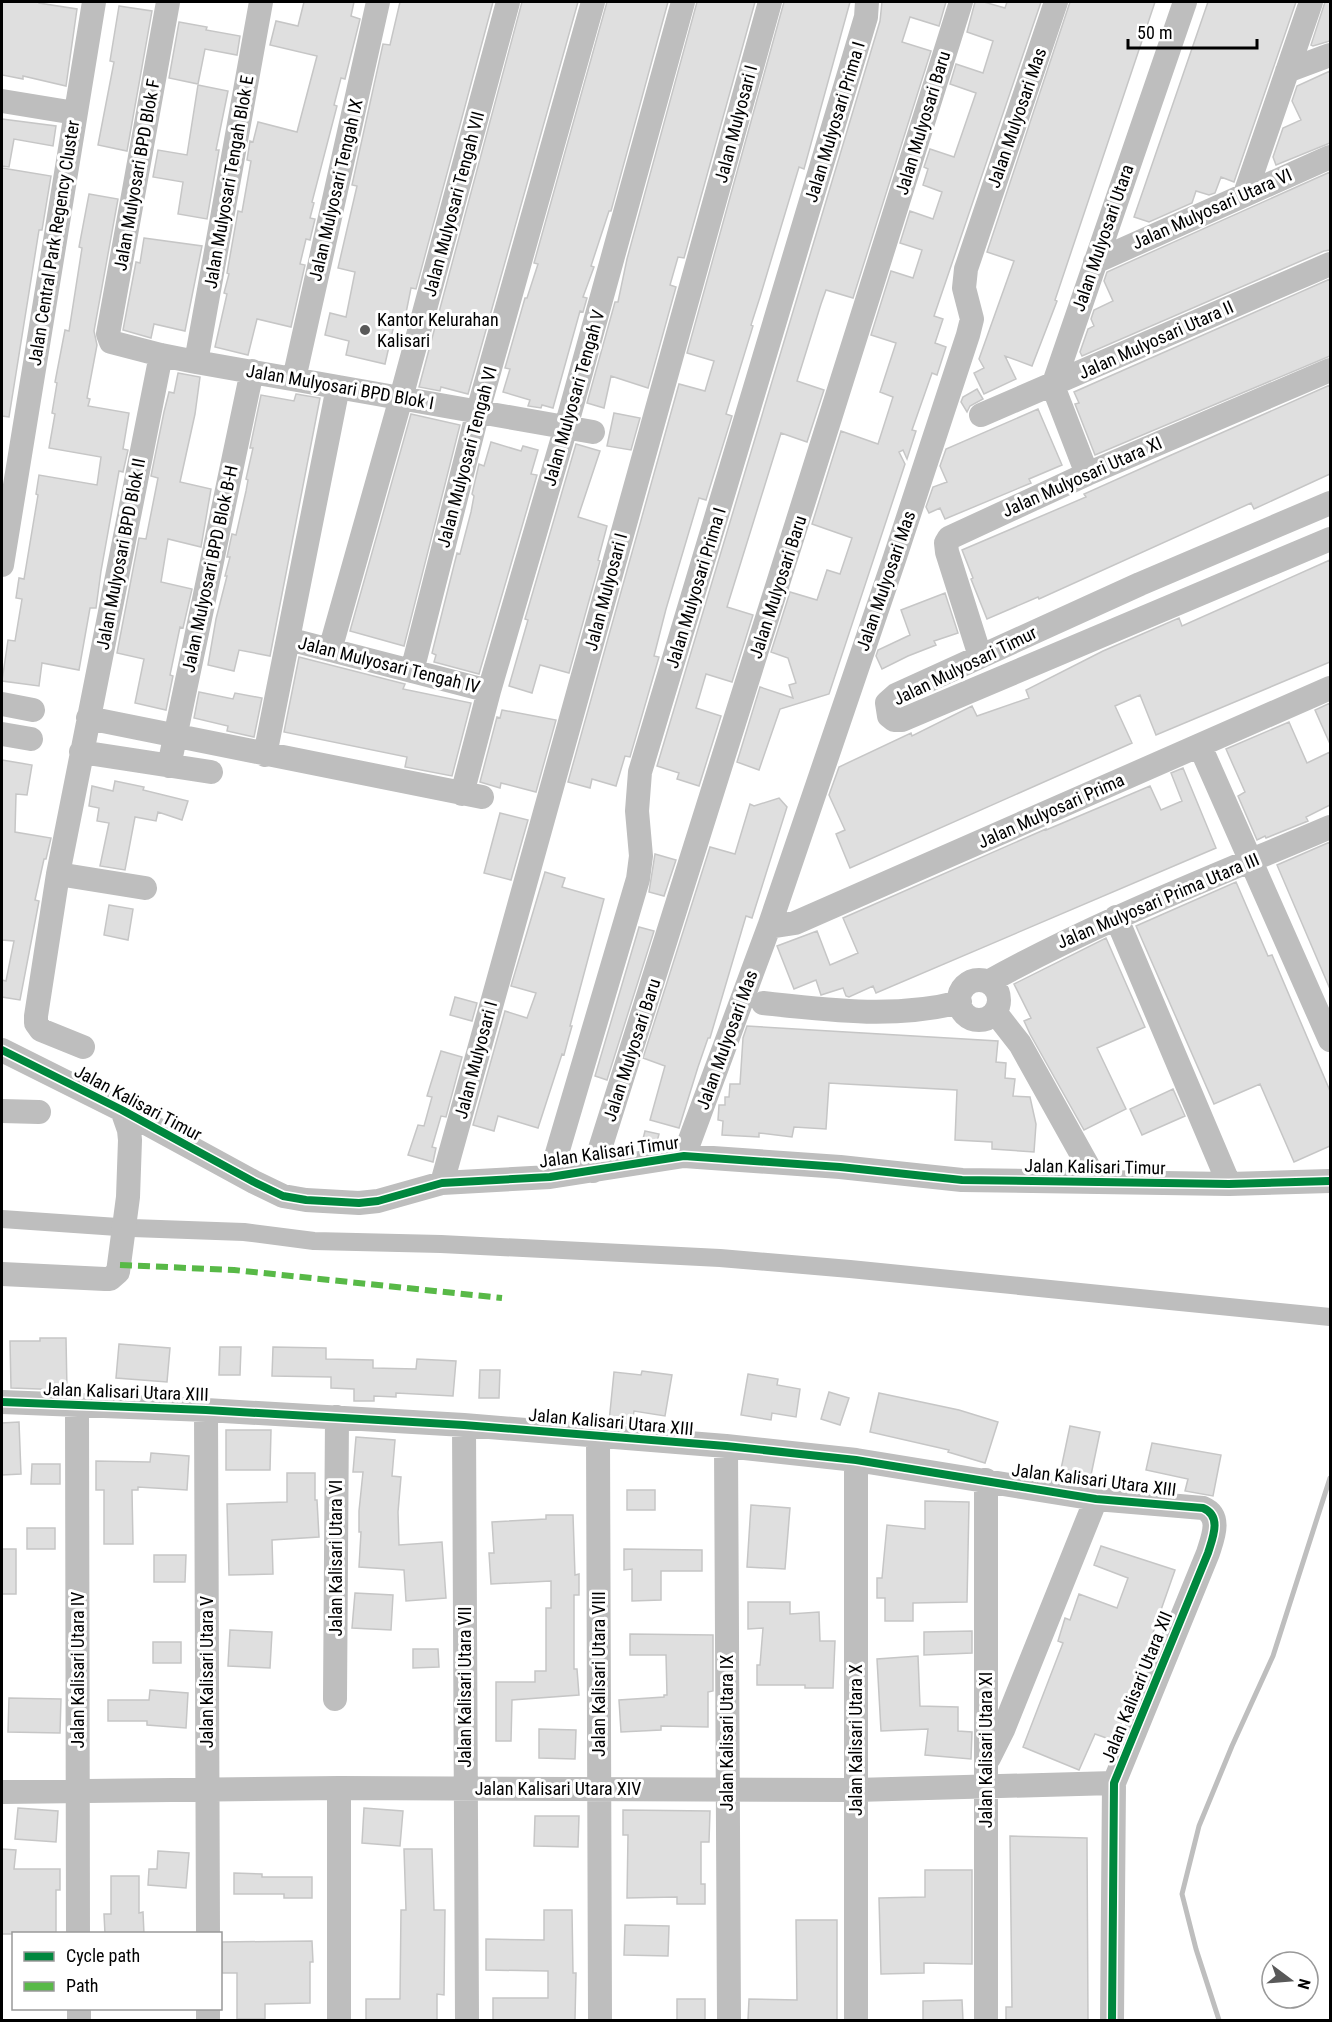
<svg xmlns="http://www.w3.org/2000/svg" width="1332" height="2022" font-family="'Roboto Condensed',sans-serif">
  <rect width="100%" height="100%" fill="#fff"/>
  <g fill="none" stroke-linecap="round" stroke-linejoin="round">
    <path stroke="#bebebe" stroke-width="5" d="M1219 2020 1196 1949 1182 1894 1199 1826 1232 1746 1273 1656 1330 1478"/>
    <path stroke="#bebebe" stroke-width="18" d="M2 1219 132 1228 244 1232 314 1241 441 1244 720 1258 850 1269 1330 1317"/>
  </g>
  <path fill="#dfdfdf" stroke="#c6c6c6" stroke-width="1.5" d="M2 2H39V3L77 9 66 86 23 76V79L2 75Z
    M304 2H354L351 16 360 19 345 79 341 78 334 105 337 106 312 202 314 203 310 218 315 219 310 240 306 239 300 264 305 265 291 327 257 319 248 355 215 347 227 294 224 293 229 274 227 273 238 211 242 212 251 161 247 160 250 141 253 142 258 122 297 132 317 56 270 45 276 21 298 26Z
    M400 2H493L416 289 411 288 405 318 396 316 385 364 346 355 349 341 325 335 330 313 346 317 355 272 338 268 357 186 352 185 383 44 390 45Z
    M522 2H578L468 394 441 387 440 391 419 387Z
    M607 2H668L611 211H609L591 266 594 267 583 297 587 298 583 312 580 311 553 408 542 405 541 408 528 406 530 400 503 392 510 369 505 368 525 298H527L538 264 534 263Z
    M697 2H755L684 258 678 257 670 285 676 287 648 388 611 376 604 408 587 403 615 302H618L627 259Z
    M784 2H850L804 169 799 167 760 297 751 325 753 326 726 414 732 416 706 500 699 498 666 609 654 656 659 657 630 757 625 756 616 786 592 779 590 788 568 782 679 384 705 391 714 361 687 353Z
    M882 2H946L939 26 910 17 902 42 931 51 853 298 826 290 821 304 797 381 824 390 807 442 781 433 727 607 753 615 732 682 706 674 696 708 721 716 699 786 677 779 679 773 657 766 880 21Z
    M975 2H984L1005 8 1007 2H1041L934 316 943 319 935 343 946 347 937 375 932 373 912 430 916 431 907 459 903 450 899 452 905 464 829 694 780 709 759 770 737 762 760 687 793 698 789 685 796 683 788 658 771 652 790 592 817 600 827 570 840 574 852 538 812 524 841 431 878 444 893 397 880 392 896 343 871 335 891 271 913 278 922 250 900 243 910 211 933 219 942 192 923 185 928 169 924 167 930 149 954 157 976 93 950 84 956 64 983 73 993 41 967 32Z
    M1070 2H1155L1055 300 1057 301 1032 366 1005 356 1016 379 984 394 974 373 984 368 979 359 1014 261 987 252Z
    M1208 2H1296L1234 182 1221 177 1215 193 1209 195 1196 191 1192 203 1149 222 1134 217Z
    M1325 2H1330V41L1313 46 1311 45Z
    M119 6 152 11 127 151 98 145 114 62 110 61Z
    M179 22 207 27 206 30 240 36 237 55 205 49 198 84 169 78Z
    M1330 71V143L1276 165 1273 157 1283 128 1301 120 1292 101 1297 86Z
    M198 85 228 91 216 150H219L207 219 178 214 183 182 153 177 158 150 187 155Z
    M2 119 56 126 53 146 14 139 9 167 2 166Z
    M2 168 51 176 42 230H39L9 417 2 416Z
    M1330 172V250L1324 251 1082 356 1080 352 1088 329 1094 326 1091 319 1094 310 1113 301 1104 281 1107 272Z
    M89 194 118 199 94 331 97 345 87 398 90 399 88 406 129 413 123 449 128 450 123 472 119 471 101 571 96 608H90L79 670 42 663 39 686 2 681 8 640 15 641 22 599 16 598 19 578 24 579 38 495 36 494 39 475 97 485 101 457 49 448 55 414 52 413 57 383 55 382 65 330 69 331 82 248 79 247Z
    M144 238 202 246 185 331 154 324 151 338 123 330 136 262 140 263Z
    M1330 279V356L1095 455 1075 404 1079 403 1074 392Z
    M178 373 200 377 195 414 180 482 211 489 201 547 168 539 161 582 192 589 183 628 180 627 170 675 173 676 166 710 135 703 144 659 117 653 139 538 146 539 158 478 151 476 164 412 169 392 174 393Z
    M1330 385V474L1254 509 1251 503 1039 599 1038 597 987 619 971 579 973 578 962 550 1086 497 1084 494 1169 456Z
    M977 389 983 399 970 406 967 412 961 402 963 397Z
    M296 394 320 398 270 656 239 650 234 671 208 665 216 619 227 576H225L230 557H227L232 534 236 535 246 491 248 480 246 479 253 448H250L261 395 294 401Z
    M1038 409 1062 465 1029 479 1031 483 945 519 940 508 929 513 926 507 933 487 947 482 940 466 946 449Z
    M614 413 640 418 631 450 607 446Z
    M411 414 460 425 404 646 350 631Z
    M491 442 521 451 523 446 538 450 531 474 537 475 479 674 434 662 436 655 432 653 457 553 460 554 471 512 474 496 472 494 479 464 484 466Z
    M576 444 600 451 578 517 607 526 598 560 600 561 569 673 540 665 532 693 509 686 528 620 525 619Z
    M1330 560V662L1156 735 1140 695 1115 706 1132 743 850 868 836 834 845 830 829 795 839 767 911 733 912 736 972 706 977 716 1029 698 1026 690 1103 651 1179 618 1182 626Z
    M945 593 958 633 934 641 936 645 908 656 882 669 876 656 878 650 910 635 901 610Z
    M299 657 405 684 403 689 471 703 452 776 405 767 407 757 284 732Z
    M199 692 233 699 235 693 262 698 254 737 227 731 228 726 194 718Z
    M1330 703V744L1315 710Z
    M502 710 556 720 536 792 501 783 500 788 480 782 497 717 500 718Z
    M1289 722 1307 763 1330 752V805L1306 817 1308 821 1266 838 1265 836 1257 840 1238 796 1245 792 1226 749Z
    M2 760 32 765 27 795 16 794 15 832 51 838 46 859H44L35 900 39 901 20 1000 2 997V980L6 981 14 941 2 940Z
    M1183 768 1216 848 876 993 873 986 849 997 846 996 843 988 821 995 816 980 794 989 777 946 817 931 830 965 858 953 843 918 1046 829V830L1150 786 1161 810 1182 801 1171 773Z
    M115 781 144 787 143 790 188 801 182 820 158 812 156 821 135 817 125 870 100 866 109 823 97 821 99 808 89 806 92 786 113 791Z
    M779 798 787 807 752 918 746 916 710 1038H708L698 1067 679 1128 650 1120 665 1066 643 1058 710 847 735 854 750 804 754 806Z
    M500 813 528 820 511 880 484 873Z
    M1330 842V989L1277 865Z
    M655 854 676 860 664 896 649 892Z
    M545 872 565 878 562 887 604 899 570 1026H572L568 1040 564 1055 562 1054 538 1128 498 1116 494 1131 473 1125 505 1011 527 1018 536 993 511 986Z
    M1236 882 1268 956 1272 955 1330 1091V1146L1294 1162 1260 1084 1214 1104 1136 926Z
    M109 905 133 909 128 940 104 935Z
    M639 927 654 931 607 1080 595 1076Z
    M1106 938 1145 1027 1097 1048 1126 1109 1084 1130 1030 1034 1024 1021 1031 1018 1014 984Z
    M455 997 477 1003 472 1021 450 1015Z
    M747 1026 998 1041 996 1062 1006 1063 1005 1078 1015 1079 1013 1096 1030 1097 1036 1124 1034 1152 992 1149V1142L955 1140 957 1090 845 1084 829 1083 826 1129 794 1127 792 1137 759 1133V1137L722 1135 723 1121 718 1120 719 1105H725V1097H729L730 1084H740L743 1038Z
    M441 1051 462 1057 446 1117 441 1116 432 1147 436 1148 433 1162 408 1155 418 1125 424 1126 432 1097 427 1096Z
    M1173 1089 1185 1116 1142 1135 1130 1109Z
    M645 1131 659 1134 656 1146 641 1147Z
    M40 1338H66L67 1390 11 1388 10 1341H40Z
    M119 1344 170 1348 167 1382 116 1378Z
    M220 1347H241L240 1375H219Z
    M273 1347 326 1348V1359L373 1360V1368L416 1369 417 1359 456 1361 453 1396 396 1393V1397L374 1396V1401H354V1389L331 1388V1377L272 1376Z
    M480 1370H500L499 1398H479Z
    M642 1371 672 1375 665 1416 634 1411 632 1424 609 1422 614 1372 641 1375Z
    M748 1374 778 1379 777 1385 800 1389 796 1417 772 1413 771 1420 741 1415Z
    M829 1392 849 1398 840 1425 821 1419Z
    M879 1393 959 1410 998 1422 985 1463 948 1452 949 1450 870 1432Z
    M19 1422 21 1474 2 1475V1423Z
    M1070 1426 1100 1432 1091 1475 1061 1469Z
    M226 1430H271L270 1470H226Z
    M356 1437 395 1440 392 1476 401 1477 398 1512 399 1545 442 1542 446 1598 406 1601 404 1570 359 1567 361 1532H359V1511L363 1472H353Z
    M1152 1443 1221 1455 1213 1496 1185 1491 1188 1479 1146 1470Z
    M151 1453 189 1456 187 1490 138 1487V1490H132L133 1544H104V1490H96V1461L150 1462Z
    M32 1464H60V1484H31Z
    M287 1473H315V1500H317L319 1537 272 1540 273 1574 229 1575 227 1504 287 1502Z
    M627 1490H655V1510H627Z
    M925 1501 969 1502 967 1602 913 1603V1621H885V1598H877V1578H882L887 1525 925 1529Z
    M751 1505 790 1508 785 1569 747 1567Z
    M546 1515H573L575 1575 579 1574V1595H574V1669H577L579 1695 512 1700 511 1741H496V1682H535V1671H546V1608H551V1581L491 1584 489 1553H494L492 1522 546 1519Z
    M27 1528H55V1549H27Z
    M1101 1546 1175 1570 1115 1741 1095 1734 1079 1770 1023 1747 1063 1643 1058 1641 1065 1618 1070 1620 1079 1594 1117 1608 1128 1578 1094 1565Z
    M2 1549H16V1594H2Z
    M624 1549 702 1550V1571H661V1600L632 1601V1569L624 1570Z
    M154 1555H186L185 1582H154Z
    M355 1593 393 1595 391 1630 352 1628Z
    M748 1602H790V1614L819 1612 820 1641H835L833 1688H805V1685H757V1665H760L763 1628 748 1629Z
    M230 1630 272 1632 270 1668 228 1666Z
    M972 1631V1653L924 1655V1632Z
    M630 1634 713 1635V1691L708 1692V1727L661 1726V1730L621 1732 619 1700 664 1697V1695H667L666 1655H630Z
    M153 1642H181V1663H153Z
    M413 1649H438L439 1667 413 1668Z
    M918 1656 920 1706 958 1707V1731L972 1732 971 1759 925 1755 928 1729 881 1731 877 1659Z
    M150 1690 188 1693 186 1728 147 1725V1721H108V1700H149Z
    M9 1698 61 1699 60 1733 8 1732Z
    M539 1729 576 1730 575 1759 539 1758Z
    M18 1808 58 1811 56 1842 15 1839Z
    M364 1808 403 1811 400 1846 362 1843Z
    M623 1810 710 1811 709 1842H701V1884H705V1904H677V1897L627 1898 628 1835H623Z
    M535 1816H579L578 1847 534 1846Z
    M1010 1836 1087 1838 1088 2020H1006V2007H1012Z
    M2 1849 16 1850 14 1869H60V1890H56V1934H2Z
    M404 1849H432L434 1910H445L444 1995 437 1994V2020H366V1999H400L401 1910H406Z
    M158 1851 189 1853 186 1888 148 1885 149 1869H157Z
    M925 1870H972V1964L924 1963V1973L881 1974 879 1898 925 1897Z
    M234 1873 262 1874V1877H312V1898H284V1894H234Z
    M111 1876H139V1913L143 1912 144 1934H105L104 1914H111Z
    M544 1910H572L573 1973H576L575 2020H493V1998H548V1971L486 1970V1939L544 1940Z
    M796 1920H837V2020H748L749 1999 797 2000Z
    M625 1925 669 1926 668 1956 624 1955Z
    M312 1941 313 1962H310V2003L265 2004V2019H237V1973H222V1942Z
    M677 1999H705V2020H677Z
    M962 2000 963 2020H923V2001Z"/>
  <g fill="none" stroke-linecap="round" stroke-linejoin="round">
    <path stroke="#bebebe" stroke-width="24" d="M168 2 108 334 111 342 161 355 196 362 593 432
      M1287 71 1330 55
      M2 101 75 113
      M1245 194 1311 2
      M1095 262 1330 157
      M196 362 261 2
      M294 379 378 2
      M981 415 1330 264
      M1087 474 1053 386 1185 2
      M1330 503 1140 584 896 695 887 703 889 716 894 720H902L1330 539
      M2 565 94 2
      M288 639 489 691
      M330 650 401 398 508 2
      M980 656 947 552 946 543 949 538 1087 474 1330 370
      M412 671 478 411 593 2
      M2 704 33 710
      M88 718 482 797
      M2 734 31 739
      M1200 746 1330 1040
      M81 752 211 772
      M265 755 338 387
      M169 766 252 371
      M462 794 489 691 566 427 683 2
      M58 874 145 888
      M1116 917 1229 1184
      M769 927 795 923 1330 688
      M959 1000a20 20 0 1 1 40 0a20 20 0 1 1-40 0Z
      M988 982C1098 921 1215 876 1330 827
      M763 1003C827 1010 896 1019 960 1002
      M995 1012 1020 1044 1097 1182
      M83 1047 41 1030 36 1023V1016L58 874 161 355
      M2 1050 122 1110 254 1182 283 1196 306 1200 359 1203 378 1201 442 1183 550 1177 684 1156 840 1167 962 1180 1229 1184 1330 1181
      M2 1111 39 1112
      M684 1156 769 927 894 560 968 335 972 319 964 288 966 269 1056 2
      M593 1171 961 2
      M550 1177 638 879 641 856 637 811 640 772 866 17 867 2
      M442 1183 770 2
      M2 1274 105 1279H110L118 1272 128 1197 130 1140 129 1130 122 1110
      M2 1402 206 1410 464 1425 726 1446 856 1460 1096 1499 1203 1508C1222 1516 1213 1537 1208 1553L1114 1783 1112 2020
      M77 1406 78 1934
      M206 1410 208 1934
      M464 1425 467 2020
      M598 1436 600 2020
      M726 1446 729 2020
      M856 1460V2020
      M986 1480V2020
      M335 1699 337 1417
      M989 1758 1003 1730 1096 1499
      M339 1788V2020
      M2 1792 339 1788 856 1790 1114 1783
      M79 2008V2020
      M208 2008V2020"/>
    <path stroke="#58b947" stroke-width="6" stroke-dasharray="12 6" stroke-linecap="butt" d="M120 1265 234 1270 502 1298"/>
    <defs>
      <path id="cycleway" d="M2 1050 122 1110 254 1182 283 1196 306 1200 359 1203 378 1201 442 1183 550 1177 684 1156 840 1167 962 1180 1229 1184 1330 1181
        M2 1402 206 1410 464 1425 726 1446 856 1460 1096 1499 1203 1508C1222 1516 1213 1537 1208 1553L1114 1783 1112 2020"/>
    </defs>
    <use href="#cycleway" stroke="#fff" stroke-width="11"/>
    <use href="#cycleway" stroke="#00873e" stroke-width="8"/>
  </g>
  <circle fill="#595959" stroke="#fff" stroke-width="2" cx="365" cy="330" r="6"/>
  <g text-anchor="middle" stroke-width="6" stroke-linejoin="round" paint-order="stroke">
    <g font-size="18" fill="#000" stroke="#fff">
      <text transform="translate(1017 118) rotate(-71)" y="6">Jalan Mulyosari Mas</text>
      <text transform="translate(835 122) rotate(-73)" y="6">Jalan Mulyosari Prima I</text>
      <text transform="translate(923 123) rotate(-73)" y="6">Jalan Mulyosari Baru</text>
      <text transform="translate(736 124) rotate(-75)" y="6">Jalan Mulyosari I</text>
      <text transform="translate(137 175) rotate(-80)" y="6">Jalan Mulyosari BPD Blok F</text>
      <text transform="translate(229 182) rotate(-80)" y="6">Jalan Mulyosari Tengah Blok E</text>
      <text transform="translate(336 190) rotate(-77)" y="6">Jalan Mulyosari Tengah IX</text>
      <text transform="translate(454 204) rotate(-75)" y="6">Jalan Mulyosari Tengah VII</text>
      <text transform="translate(1212 209) rotate(-24)" y="6">Jalan Mulyosari Utara VI</text>
      <text transform="translate(1103 238) rotate(-71)" y="6">Jalan Mulyosari Utara</text>
      <text transform="translate(54 243) rotate(-81)" y="6">Jalan Central Park Regency Cluster</text>
      <text transform="translate(1156 340) rotate(-24)" y="6">Jalan Mulyosari Utara II</text>
      <text transform="translate(340 387) rotate(10)" y="6">Jalan Mulyosari BPD Blok I</text>
      <text transform="translate(574 398) rotate(-74)" y="6">Jalan Mulyosari Tengah V</text>
      <text transform="translate(467 457) rotate(-75)" y="6">Jalan Mulyosari Tengah VI</text>
      <text transform="translate(1082 477) rotate(-24)" y="6">Jalan Mulyosari Utara XI</text>
      <text transform="translate(121 554) rotate(-79)" y="6">Jalan Mulyosari BPD Blok II</text>
      <text transform="translate(210 569) rotate(-78)" y="6">Jalan Mulyosari BPD Blok B-H</text>
      <text transform="translate(886 581) rotate(-71)" y="6">Jalan Mulyosari Mas</text>
      <text transform="translate(778 587) rotate(-72)" y="6">Jalan Mulyosari Baru</text>
      <text transform="translate(696 588) rotate(-73)" y="6">Jalan Mulyosari Prima I</text>
      <text transform="translate(606 592) rotate(-75)" y="6">Jalan Mulyosari I</text>
      <text transform="translate(389 665) rotate(14)" y="6">Jalan Mulyosari Tengah IV</text>
      <text transform="translate(965 666) rotate(-26)" y="6">Jalan Mulyosari Timur</text>
      <text transform="translate(1051 811) rotate(-24)" y="6">Jalan Mulyosari Prima</text>
      <text transform="translate(1158 901) rotate(-23)" y="6">Jalan Mulyosari Prima Utara III</text>
      <text transform="translate(727 1040) rotate(-70)" y="6">Jalan Mulyosari Mas</text>
      <text transform="translate(632 1050) rotate(-72)" y="6">Jalan Mulyosari Baru</text>
      <text transform="translate(476 1060) rotate(-75)" y="6">Jalan Mulyosari I</text>
      <text transform="translate(138 1103) rotate(28)" y="6">Jalan Kalisari Timur</text>
      <text transform="translate(609 1152) rotate(-8)" y="6">Jalan Kalisari Timur</text>
      <text transform="translate(1095 1167) rotate(1)" y="6">Jalan Kalisari Timur</text>
      <text transform="translate(126 1392) rotate(2)" y="6">Jalan Kalisari Utara XIII</text>
      <text transform="translate(611 1422) rotate(5)" y="6">Jalan Kalisari Utara XIII</text>
      <text transform="translate(1094 1480) rotate(7)" y="6">Jalan Kalisari Utara XIII</text>
      <text transform="translate(336 1558) rotate(-90)" y="6">Jalan Kalisari Utara VI</text>
      <text transform="translate(78 1670) rotate(-90)" y="6">Jalan Kalisari Utara IV</text>
      <text transform="translate(207 1672) rotate(-90)" y="6">Jalan Kalisari Utara V</text>
      <text transform="translate(599 1674) rotate(-90)" y="6">Jalan Kalisari Utara VIII</text>
      <text transform="translate(465 1687) rotate(-90)" y="6">Jalan Kalisari Utara VII</text>
      <text transform="translate(1137 1687) rotate(-68)" y="6">Jalan Kalisari Utara XII</text>
      <text transform="translate(727 1733) rotate(-90)" y="6">Jalan Kalisari Utara IX</text>
      <text transform="translate(856 1740) rotate(-90)" y="6">Jalan Kalisari Utara X</text>
      <text transform="translate(986 1750) rotate(-90)" y="6">Jalan Kalisari Utara XI</text>
      <text x="558" y="1795">Jalan Kalisari Utara XIV</text>
    </g>
    <g font-size="18" fill="#000" stroke="#fff" text-anchor="start">
      <text x="377" y="326">Kantor Kelurahan<tspan x="377" dy="21">Kalisari</tspan></text>
    </g>
  </g>
  <rect width="1332" height="2022" fill="none" stroke="#000000" stroke-width="6"/>
  <rect x="12" y="1932" width="210" height="78" fill="#ffffff" stroke="#999999" stroke-width="1.5"/>
  <rect x="24" y="1952" width="30" height="9" fill="#00873e" stroke="#999999" stroke-width="1.5"/>
  <text x="66" y="1962" font-size="18" fill="#000000">Cycle path</text>
  <rect x="24" y="1982" width="30" height="9" fill="#58b947" stroke="#999999" stroke-width="1.5"/>
  <text x="66" y="1992" font-size="18" fill="#000000">Path</text>
  <g transform="translate(1290 1980) rotate(106)"><circle r="28" fill="#ffffff" stroke="#999999" stroke-width="1.5"/>
  <path d="M0-4.5L10 22L0 15L-10 22Z" fill="#595959"/>
  <text y="-9" font-size="16" font-weight="bold" text-anchor="middle" fill="#000000">N</text>
  </g>
  <path d="M1128 39v9h129v-9" fill="none" stroke="#000000" stroke-width="3"/>
  <text x="1137" y="39" font-size="18" fill="#000000" stroke="#ffffff" stroke-width="4.5" paint-order="stroke">50 m</text>
</svg>
